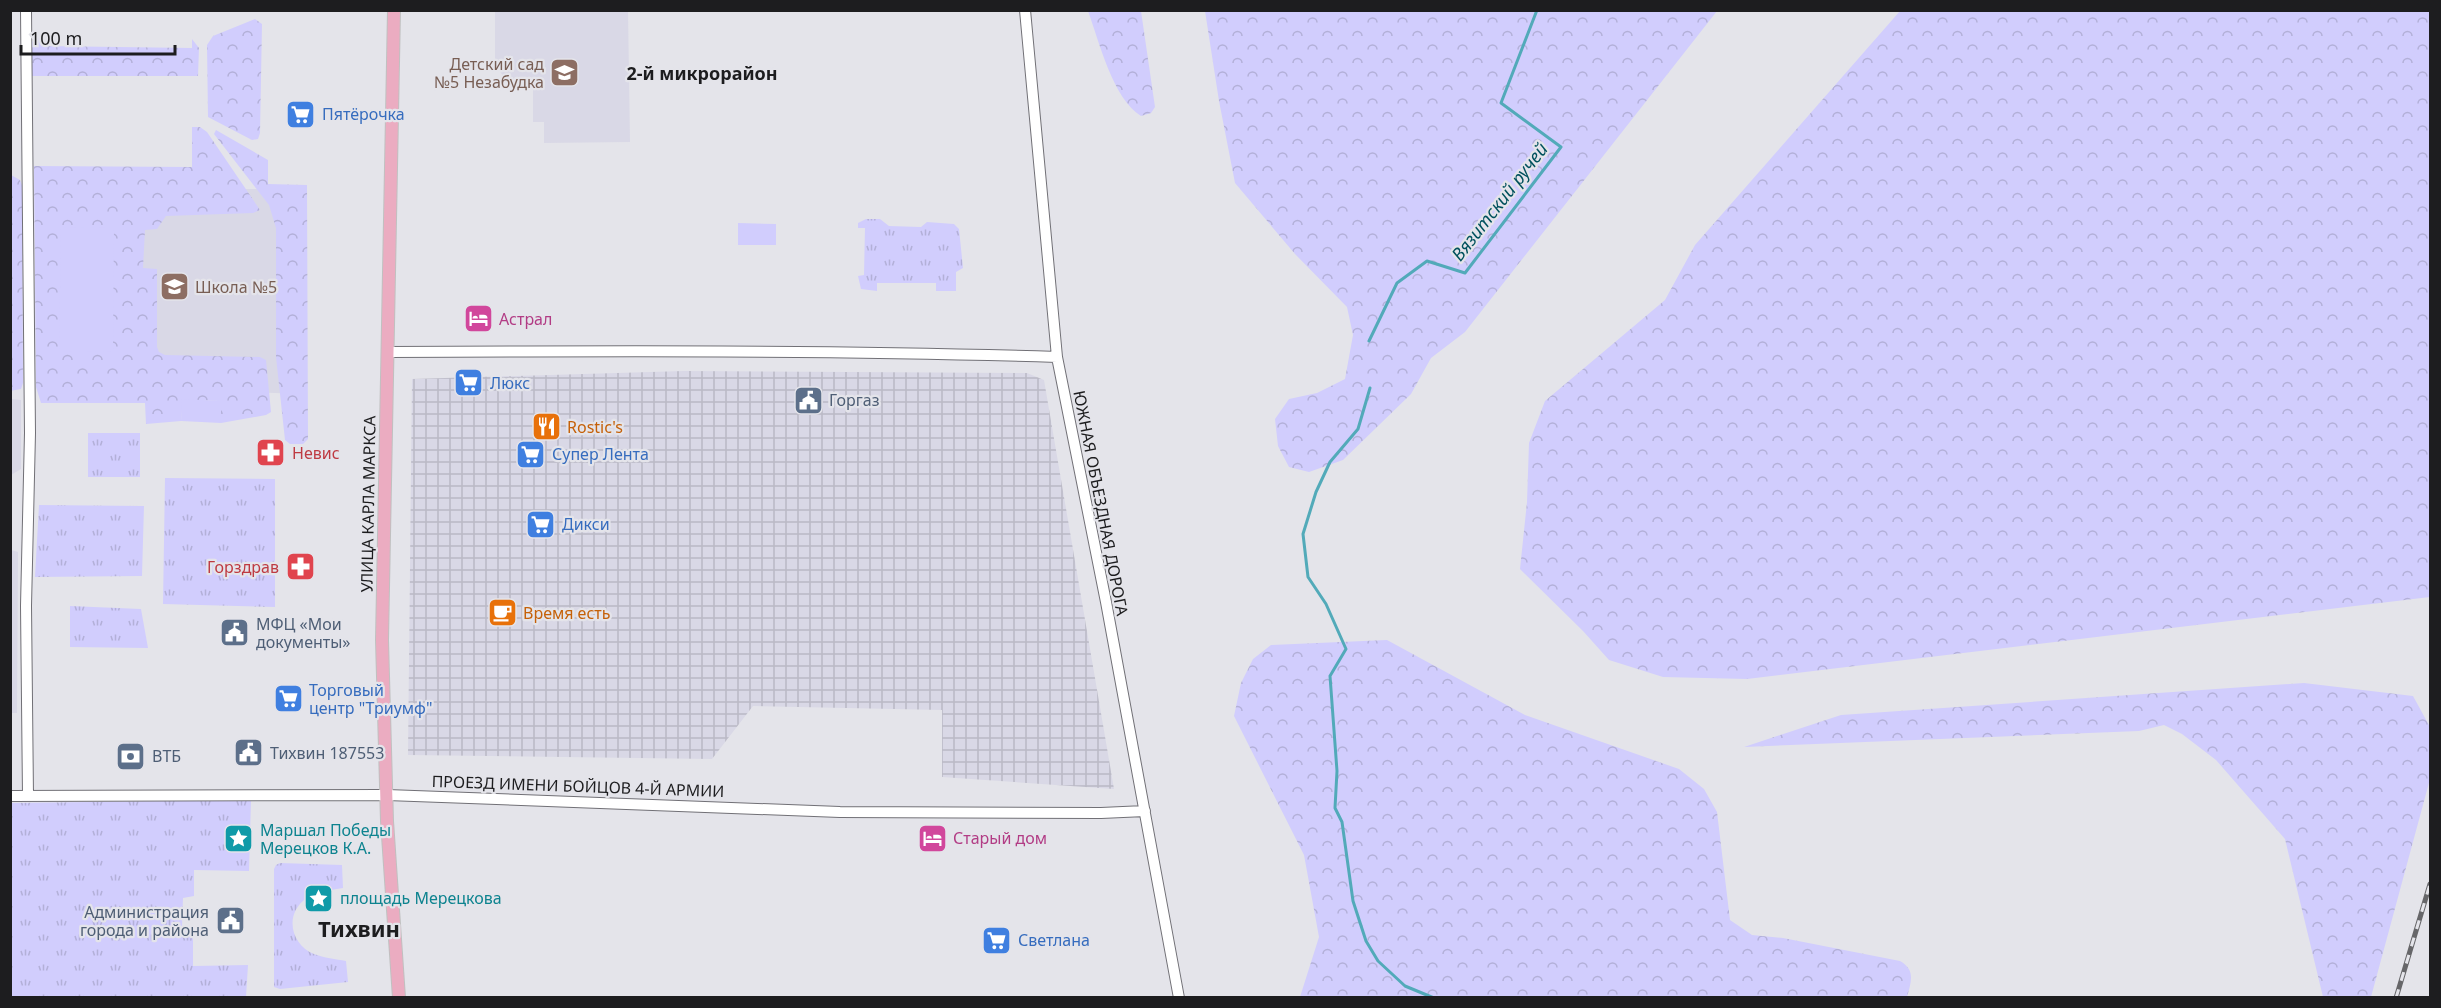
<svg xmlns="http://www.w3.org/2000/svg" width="2441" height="1008" font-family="'Noto Sans',sans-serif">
  <defs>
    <pattern id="industrial-grid" width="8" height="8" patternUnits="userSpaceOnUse" patternTransform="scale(1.5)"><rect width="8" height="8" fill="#d9d8e6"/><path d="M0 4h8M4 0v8" fill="none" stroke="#bab9c5"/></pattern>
    <pattern id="grass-tufts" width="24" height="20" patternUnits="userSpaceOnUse" patternTransform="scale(1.5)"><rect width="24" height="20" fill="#d1cdfd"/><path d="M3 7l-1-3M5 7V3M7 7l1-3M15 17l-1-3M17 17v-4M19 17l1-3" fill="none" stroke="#b3b0d8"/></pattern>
    <pattern id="forest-crowns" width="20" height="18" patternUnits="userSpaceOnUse" patternTransform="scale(1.5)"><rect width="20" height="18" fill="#d1cdfd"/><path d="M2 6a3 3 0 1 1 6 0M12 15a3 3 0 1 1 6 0" fill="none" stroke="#b3b0d8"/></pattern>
  </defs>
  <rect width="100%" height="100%" fill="#e4e4ea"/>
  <path fill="#d9d8e6" d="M495 11H628L630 142 544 143V122H533V82H507L495 64Z
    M45 189H305L303 394 45 385Z
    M11 399 21 400V469L11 475Z
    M11 550 18 552 17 713H10Z"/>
  <path fill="url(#industrial-grid)" d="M684 371 1027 373 1044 380 1114 789 942 777V710L753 706 712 759 408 755 412 379Z"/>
  <path fill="url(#grass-tufts)" d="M866 219H880L889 226 921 227 927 222 954 224 959 229 963 268 956 272V291H936V283H877V291L861 289 858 276 864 275 865 228H858V223Z
    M88 433H140V477H88Z
    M165 478 275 479V607L163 604Z
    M39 505 144 506 142 576 35 577Z
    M70 606 141 609 148 648 70 647Z
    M251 800 249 871 194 870V896L183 898 182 927H193V966L248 965 246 997H11L10 803Z
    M280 863 342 865 343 888C331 890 318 891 307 898 284 913 290 944 314 954 324 958 336 959 346 961L348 982 280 989 274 987V869L276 865Z"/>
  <path fill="url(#forest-crowns)" d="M1088 11H1141L1155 107 1151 113 1141 116C1113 99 1099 41 1088 11Z
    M1205 11V10L1717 11 1465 332 1431 358 1411 394 1343 460 1309 472 1289 467 1278 446 1275 419 1289 399 1317 393 1345 379 1353 335 1347 307 1295 254 1235 183 1219 101Z
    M1900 11H2430V597L1747 679 1663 677 1609 660 1583 631 1520 569 1527 502 1529 443 1545 401 1665 300 1695 245Z
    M255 19 262 24 260 133 258 139 252 140 208 117 207 45 213 36Z
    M37 38 44 39 45 46 192 48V39L199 48 198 76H31V43Z
    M192 127H200L207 132 260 210 253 213 166 216 157 229 145 230 143 268 157 269V347L159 352 165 355 260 357 266 360 271 412 266 415 221 423V401L183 400 181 421 146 424 145 403H41L36 387 34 166 192 167Z
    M216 130 268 160V184L307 185 308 439 303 444H290L285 440 276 357V228L269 205 214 134Z
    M11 175 20 180 22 185 23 383 21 389 10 391Z
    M1387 640 1525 715 1679 769 1704 789 1717 812 1730 920 1752 935 1783 938 1900 961C1916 970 1911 982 1907 997H1300L1319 937 1304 855 1234 716 1241 683 1253 659 1271 645Z
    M2304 683 2413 696 2430 727V779L2371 997H2323L2285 839 2216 760 2182 734 2164 725 2139 731 1744 747 1841 715Z"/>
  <path fill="#d1cdfd" d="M738 223 776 224V245H738Z
    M61 227 114 228 113 352 59 351Z
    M182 399 221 401V423L181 421Z"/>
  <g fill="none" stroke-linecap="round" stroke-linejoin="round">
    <path stroke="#52aab9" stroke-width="3" d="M1369 341 1397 283 1427 261 1465 273 1561 147 1501 103 1537 10
      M1370 388 1358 429 1330 462 1316 492 1303 534 1308 577 1326 604 1346 649 1330 676 1337 771 1335 808 1342 822 1353 901 1366 941 1378 961 1405 986 1434 998"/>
    <defs>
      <path id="minor" d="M26 10 30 433 26 606 28 796
        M1025 10 1057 357 1106 602 1179 998
        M388 352C611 351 834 350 1057 357
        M10 796 387 795 840 812 1101 813 1145 811"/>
      <path id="major" d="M394 10 382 640 387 821 399 998"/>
    </defs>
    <use href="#minor" stroke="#717076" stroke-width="12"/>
    <use href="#major" stroke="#c0c0c0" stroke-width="14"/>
    <use href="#minor" stroke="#fff" stroke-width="10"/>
    <use href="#major" stroke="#ebacc1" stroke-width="12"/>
    <defs>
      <path id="rail" d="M2396 998 2430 884"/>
    </defs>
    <use href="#rail" stroke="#666669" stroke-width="5"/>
    <use href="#rail" stroke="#e4e4ea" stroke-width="3" stroke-dasharray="9" stroke-linecap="butt"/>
  </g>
  <defs>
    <symbol id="school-square" viewBox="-11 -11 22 22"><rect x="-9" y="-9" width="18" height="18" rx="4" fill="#8d6e63" stroke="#e4e4ea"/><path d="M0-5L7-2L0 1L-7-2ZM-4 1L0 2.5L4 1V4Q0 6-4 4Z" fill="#fff"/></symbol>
    <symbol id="supermarket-square" viewBox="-11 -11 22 22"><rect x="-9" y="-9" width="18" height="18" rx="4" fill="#3f7fe0" stroke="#e4e4ea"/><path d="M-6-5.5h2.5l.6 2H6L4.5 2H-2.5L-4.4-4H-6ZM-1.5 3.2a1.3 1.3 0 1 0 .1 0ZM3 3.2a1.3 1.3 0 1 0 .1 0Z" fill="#fff"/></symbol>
    <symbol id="hotel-square" viewBox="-11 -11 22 22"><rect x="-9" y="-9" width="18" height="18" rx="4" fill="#d1479c" stroke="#e4e4ea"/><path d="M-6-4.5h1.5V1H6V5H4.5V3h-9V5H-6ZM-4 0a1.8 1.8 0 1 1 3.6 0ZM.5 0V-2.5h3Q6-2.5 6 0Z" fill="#fff"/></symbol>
    <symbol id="civic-square" viewBox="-11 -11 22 22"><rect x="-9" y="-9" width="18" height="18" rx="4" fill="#5c6f8a" stroke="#e4e4ea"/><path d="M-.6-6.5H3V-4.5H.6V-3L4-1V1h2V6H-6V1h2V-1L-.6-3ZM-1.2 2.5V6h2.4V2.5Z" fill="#fff"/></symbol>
    <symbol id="restaurant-square" viewBox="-11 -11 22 22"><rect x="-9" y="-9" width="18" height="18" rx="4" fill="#e8710a" stroke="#e4e4ea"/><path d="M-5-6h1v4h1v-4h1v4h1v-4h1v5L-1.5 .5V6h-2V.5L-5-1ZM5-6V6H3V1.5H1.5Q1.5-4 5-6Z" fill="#fff"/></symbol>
    <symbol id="pharmacy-square" viewBox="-11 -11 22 22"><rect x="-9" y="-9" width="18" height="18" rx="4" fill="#e0444e" stroke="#e4e4ea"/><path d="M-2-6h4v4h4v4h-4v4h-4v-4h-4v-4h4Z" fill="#fff"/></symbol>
    <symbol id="cafe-square" viewBox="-11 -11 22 22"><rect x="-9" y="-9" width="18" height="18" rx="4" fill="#e8710a" stroke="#e4e4ea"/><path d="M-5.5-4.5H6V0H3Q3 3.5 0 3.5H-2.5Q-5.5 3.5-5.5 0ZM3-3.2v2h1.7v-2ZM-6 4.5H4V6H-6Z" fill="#fff"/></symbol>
    <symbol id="bank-square" viewBox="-11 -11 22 22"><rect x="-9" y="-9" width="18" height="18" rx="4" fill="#5c6f8a" stroke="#e4e4ea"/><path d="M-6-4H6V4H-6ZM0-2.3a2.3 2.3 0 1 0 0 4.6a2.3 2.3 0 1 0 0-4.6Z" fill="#fff"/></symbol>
    <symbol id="sight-square" viewBox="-11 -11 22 22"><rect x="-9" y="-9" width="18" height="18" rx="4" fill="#0f9aa8" stroke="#e4e4ea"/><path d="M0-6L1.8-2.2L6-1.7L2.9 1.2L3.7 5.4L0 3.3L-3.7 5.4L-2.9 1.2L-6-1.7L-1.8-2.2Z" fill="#fff"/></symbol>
  </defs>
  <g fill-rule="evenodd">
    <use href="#school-square" x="548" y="56" width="33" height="33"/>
    <use href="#supermarket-square" x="284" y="98" width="33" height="33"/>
    <use href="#school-square" x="158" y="270" width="33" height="33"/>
    <use href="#hotel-square" x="462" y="302" width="33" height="33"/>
    <use href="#supermarket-square" x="452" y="366" width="33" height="33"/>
    <use href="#civic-square" x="792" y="384" width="33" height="33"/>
    <use href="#restaurant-square" x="530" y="410" width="33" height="33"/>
    <use href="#pharmacy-square" x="254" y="436" width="33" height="33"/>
    <use href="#supermarket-square" x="514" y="438" width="33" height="33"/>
    <use href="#supermarket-square" x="524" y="508" width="33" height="33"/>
    <use href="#pharmacy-square" x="284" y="550" width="33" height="33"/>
    <use href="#cafe-square" x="486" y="596" width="33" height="33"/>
    <use href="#civic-square" x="218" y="616" width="33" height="33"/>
    <use href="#supermarket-square" x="272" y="682" width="33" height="33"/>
    <use href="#civic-square" x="232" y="736" width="33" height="33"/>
    <use href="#bank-square" x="114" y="740" width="33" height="33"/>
    <use href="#hotel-square" x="916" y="822" width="33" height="33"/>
    <use href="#sight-square" x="222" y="822" width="33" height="33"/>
    <use href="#sight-square" x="302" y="882" width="33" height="33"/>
    <use href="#civic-square" x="214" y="904" width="33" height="33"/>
    <use href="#supermarket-square" x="980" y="924" width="33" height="33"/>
  </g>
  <g text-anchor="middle" stroke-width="4.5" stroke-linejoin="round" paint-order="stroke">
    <g font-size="16" fill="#785e54" stroke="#e4e4ea" text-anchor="end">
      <text x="544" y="70">Детский сад<tspan x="544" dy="18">№5 Незабудка</tspan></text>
      <text x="195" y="293" text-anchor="start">Школа №5</text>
    </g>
    <g font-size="16" fill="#366cbe" stroke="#e4e4ea" text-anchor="start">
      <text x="322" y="120">Пятёрочка</text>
      <text x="490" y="389">Люкс</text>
      <text x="552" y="460">Супер Лента</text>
      <text x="562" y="530">Дикси</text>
      <text x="309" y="696">Торговый<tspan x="309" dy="18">центр "Триумф"</tspan></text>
      <text x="1018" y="946">Светлана</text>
    </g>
    <g font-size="16" fill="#b23c85" stroke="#e4e4ea" text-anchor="start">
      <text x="499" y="325">Астрал</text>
      <text x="953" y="844">Старый дом</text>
    </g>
    <g font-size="16" fill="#4e5e75" stroke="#e4e4ea" text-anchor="start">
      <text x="829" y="406">Горгаз</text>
      <text x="256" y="630">МФЦ «Мои<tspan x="256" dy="18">документы»</tspan></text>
      <text x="270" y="759">Тихвин 187553</text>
      <text x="152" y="762">ВТБ</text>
      <text x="209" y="918" text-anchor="end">Администрация<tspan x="209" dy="18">города и района</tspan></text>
    </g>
    <g font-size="16" fill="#c56008" stroke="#e4e4ea" text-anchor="start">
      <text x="567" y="433">Rostic's</text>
      <text x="523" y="619">Время есть</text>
    </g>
    <g font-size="16" fill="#be3a42" stroke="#e4e4ea" text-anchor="start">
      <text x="292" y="459">Невис</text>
      <text x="279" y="573" text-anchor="end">Горздрав</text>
    </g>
    <g font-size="16" fill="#1d1d1f" stroke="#e4e4ea">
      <text transform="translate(1101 503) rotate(79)" y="6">ЮЖНАЯ ОБЪЕЗДНАЯ ДОРОГА</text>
      <text transform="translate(368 504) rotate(-89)" y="6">УЛИЦА КАРЛА МАРКСА</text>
      <text transform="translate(578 786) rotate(2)" y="6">ПРОЕЗД ИМЕНИ БОЙЦОВ 4-Й АРМИИ</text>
    </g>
    <g font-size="16" fill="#0d838f" stroke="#e4e4ea" text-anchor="start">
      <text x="260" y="836">Маршал Победы<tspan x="260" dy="18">Мерецков К.А.</tspan></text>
      <text x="340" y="904">площадь Мерецкова</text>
    </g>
    <g font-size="18" font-weight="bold" fill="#1d1d1f" stroke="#e4e4ea">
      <text x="702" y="80">2-й микрорайон</text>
    </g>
    <g font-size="18" font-style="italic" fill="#00515d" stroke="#e4e4ea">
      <text transform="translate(1500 202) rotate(-52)" y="6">Вязитский ручей</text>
    </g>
    <g font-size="22" font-weight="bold" fill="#1d1d1f" stroke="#e4e4ea">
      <text x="359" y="937">Тихвин</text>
    </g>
  </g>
  <rect width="2441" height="1008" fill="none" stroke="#1d1d1f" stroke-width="24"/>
  <path d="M21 45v9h154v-9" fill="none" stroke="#1d1d1f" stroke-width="3"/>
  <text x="30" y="45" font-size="18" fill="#1d1d1f" stroke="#e4e4ea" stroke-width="4.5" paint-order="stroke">100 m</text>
</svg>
